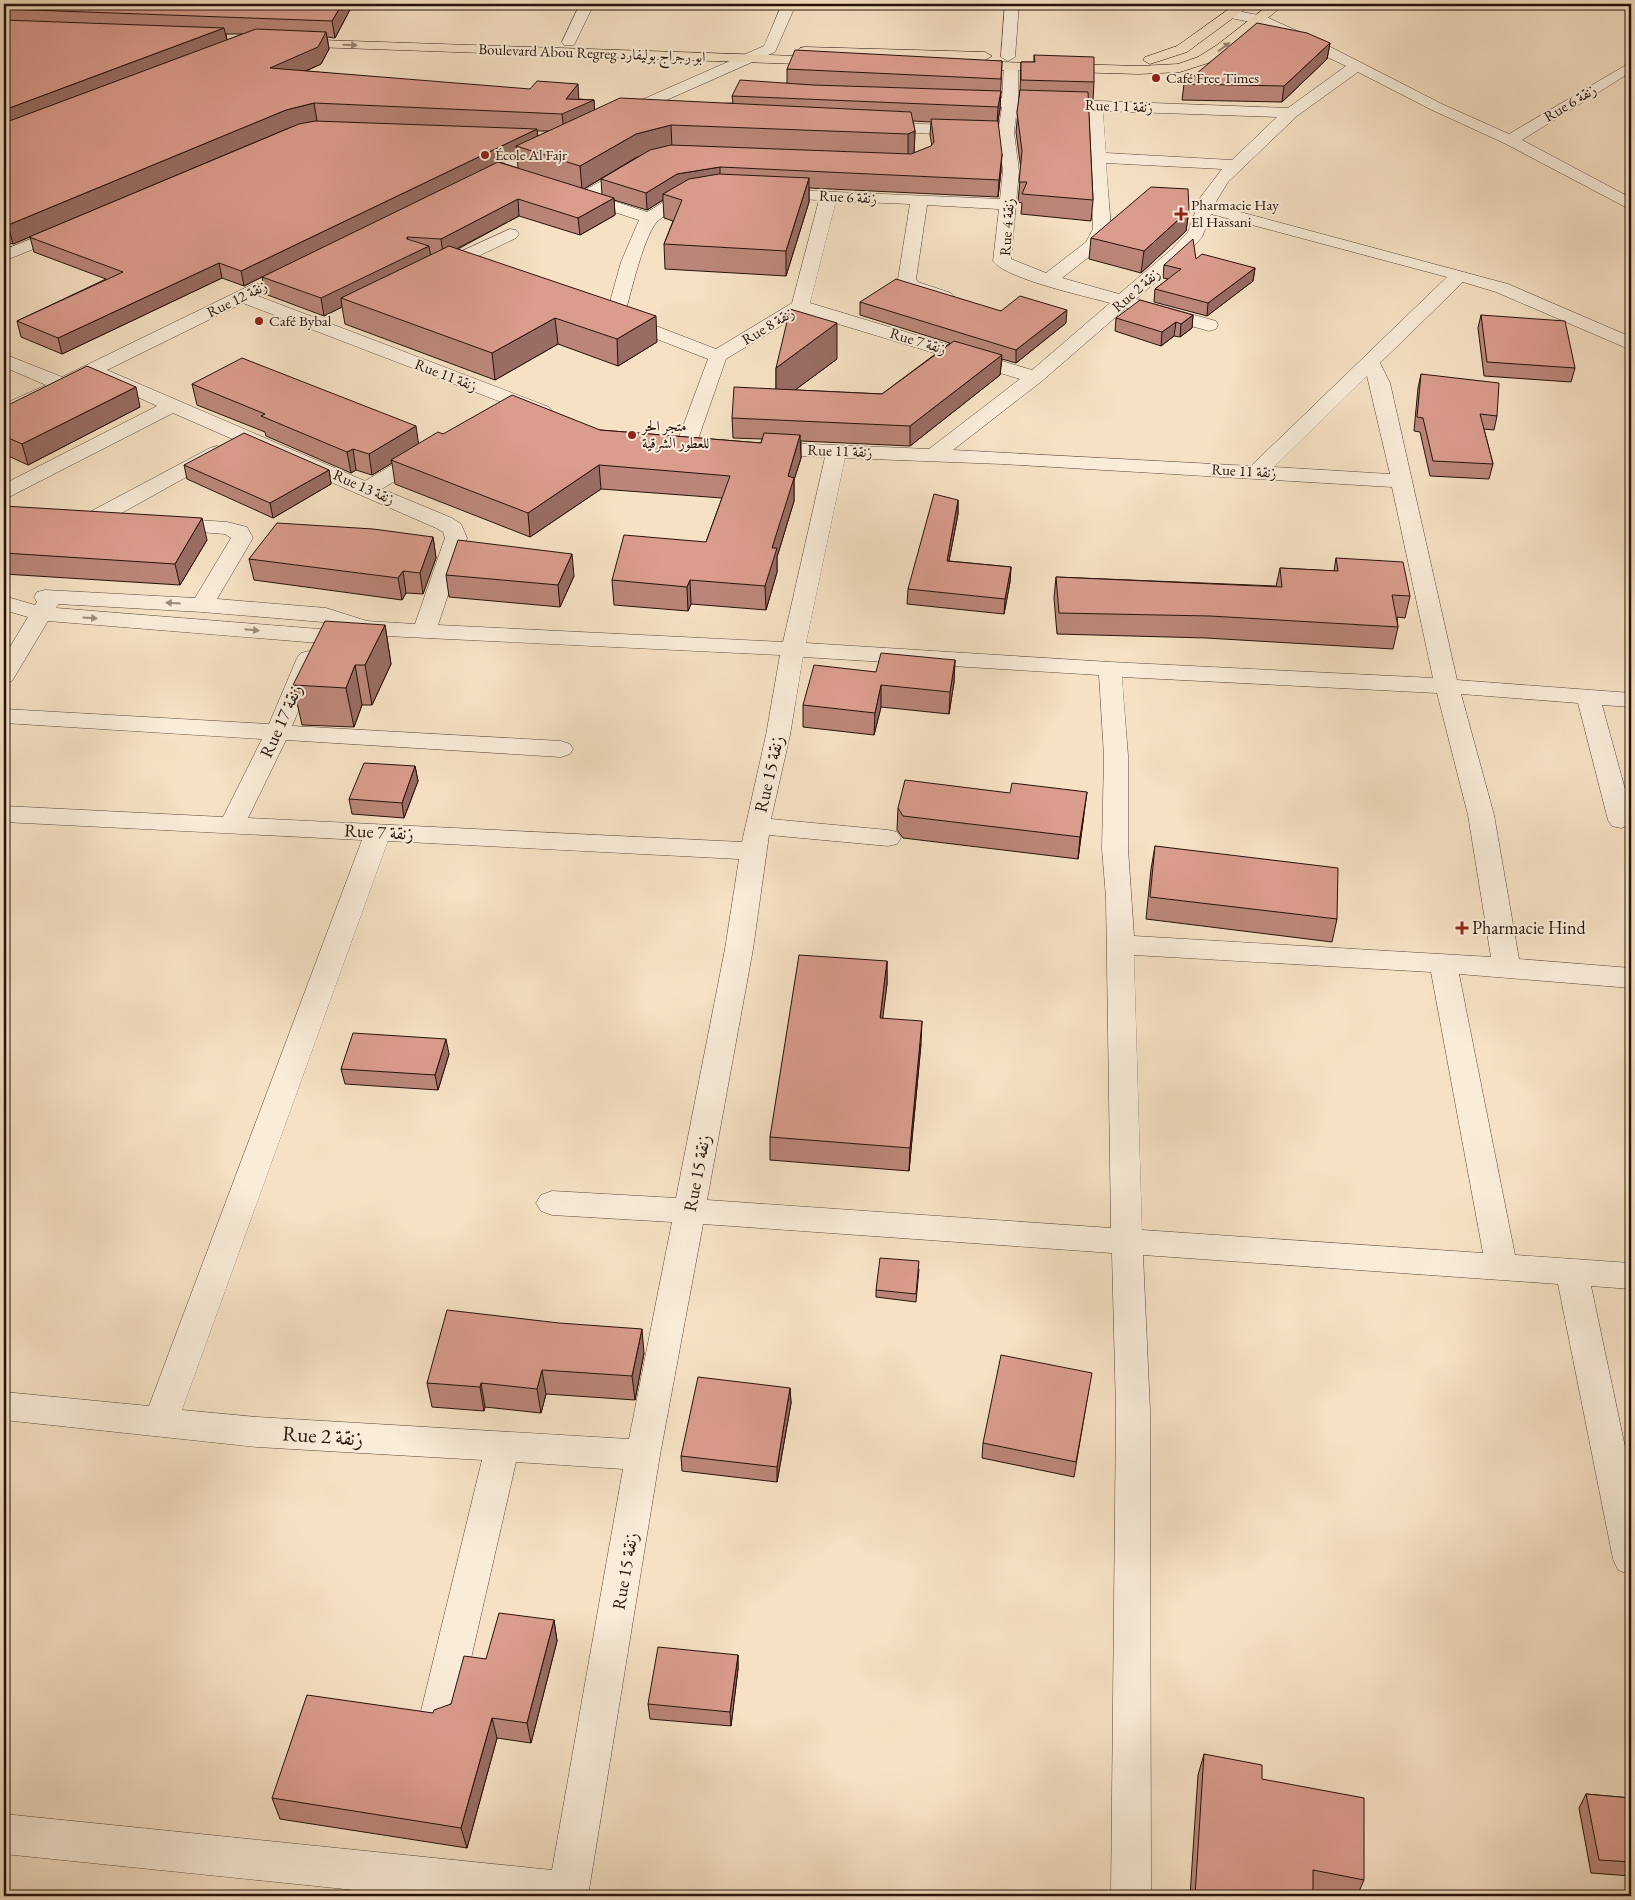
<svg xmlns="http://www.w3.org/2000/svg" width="1635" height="1900" font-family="'EB Garamond',Amiri,serif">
  <rect width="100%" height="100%" fill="#f6e1c4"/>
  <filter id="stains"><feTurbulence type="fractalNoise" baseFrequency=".004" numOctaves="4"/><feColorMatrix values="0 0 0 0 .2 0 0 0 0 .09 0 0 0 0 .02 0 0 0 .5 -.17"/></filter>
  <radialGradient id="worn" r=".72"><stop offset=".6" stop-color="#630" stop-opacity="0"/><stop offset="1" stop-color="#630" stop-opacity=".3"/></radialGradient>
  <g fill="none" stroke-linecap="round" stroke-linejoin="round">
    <defs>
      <path id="minor" d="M580 4H594L574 45H564L562 42Z
        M782 4H796L775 52 626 118 620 120 612 115 614 112 764 46Z
        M1005 4H1019L1015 57 1008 61 1001 57Z
        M1231 10 1264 16 1309 36 1442 104 1509 134 1631 62V72L1522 140 1631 198V210L1504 143 1432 110 1358 72 1297 116 1228 182 1214 205 1508 284 1631 337V350L1496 292 1463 282 1380 363 1390 383 1457 680 1631 693V707L1602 705 1631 811V824L1621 828 1612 826 1608 820 1578 703 1461 694 1494 815 1519 959 1631 968V988L1459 974 1515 1255 1631 1263V1289L1591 1286 1631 1475V1575L1618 1570 1613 1559 1558 1284 1143 1255 1150 1411 1151 1896H1111L1116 1411 1112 1253 703 1224 660 1455 588 1896H413L4 1854V1814L552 1870 623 1469 516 1462 459 1711 454 1724 440 1729 426 1724 421 1711 482 1460 257 1447 4 1420V1392L149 1406 362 840 4 822V806L223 817 262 739 4 723V709L269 724 297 658 301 653 309 651 317 653 321 658 292 726 561 741 570 744 573 749 570 754 561 757 286 740 248 818 742 842 766 735 780 655 365 635 319 643 48 621 12 681 4 683V657L28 617 4 610V596L35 605 37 602 34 597 37 592 45 590 195 598 231 538 225 534 160 529 157 524 160 519 168 518 227 522 247 527 253 538 217 599 326 608 367 621 415 624 445 538 443 532 436 528 173 413 11 496 4 498V484L157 406 94 377 4 417V404L46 385 4 367V354L62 377 253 284H265L268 288 258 296 549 407 552 411 549 415H535L243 303 107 370 365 481 418 450 425 448 432 450 435 454 432 458 382 489 452 518 461 524 467 538 438 625 783 642 825 457 762 454 755 452 752 448 755 444 762 442 929 449 1020 379 802 313 726 359 696 445 693 449 686 451 679 449 676 445 708 359 608 320 606 316 621 262 639 220 573 199 571 195 573 191H583L634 163 642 168 640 171 599 196 647 212C663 203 684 185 703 189L705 193C703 197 667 213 659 220 645 230 630 296 625 314L716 349 792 303 819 200 772 198 766 197 764 193 766 189 1000 199 1003 171 998 132 1002 107 963 106 955 101 963 96 1002 98 1004 66 1006 63H1016L1018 66V98L1288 108 1346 66 1255 23 1226 17 1224 14 1226 11ZM1017 108 1088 110 1093 229 1086 242 1046 273 1011 259 1019 171 1014 132ZM1103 111 1277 117 1232 160 1106 153ZM1106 163 1222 169 1200 198 1188 232 1172 249 1119 294 1062 278 1099 249 1111 229ZM836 201 910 204 898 279 906 290 945 302 951 301 954 297 951 293 918 282 916 279 927 205 999 209 993 261C1006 279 1085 296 1110 303L1032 370 810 303ZM1211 214 1447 277 1251 466 953 450 1042 381 1126 308 1209 331 1216 329 1218 325 1216 321 1136 299 1184 257 1202 237ZM1367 376 1390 474 1274 467ZM845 458 1002 464 1392 487 1433 678 1110 662 806 643ZM58 604 202 612 323 622 337 626 319 629 56 608ZM803 657 1099 675 1104 756 1102 849 1106 897 1111 1228 707 1200 753 949 769 835 888 846 897 844 901 838 897 832 888 830 771 819 790 735ZM1122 677 1437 693 1468 815 1491 957 1134 936 1128 849V756ZM388 841 739 859 725 949 676 1198 552 1191 541 1195 536 1203 541 1211 552 1215 672 1222 629 1439 257 1417 182 1410ZM1134 955 1431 972 1483 1253 1142 1230Z
        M876 122 968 126 976 131 968 136 870 130 868 127Z
        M551 140 559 145 557 148 481 187H469L467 183 469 179Z
        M67 224 73 225 76 229 73 233 4 261V250Z
        M510 229 516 230 519 234 516 238 441 274H429L426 270 429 266Z
        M217 446 224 448 227 452 224 456 102 524 94 525 86 524 83 519 86 514 210 448Z"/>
      <path id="major" d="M1236 4H1252L1187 52 1150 64 1143 60 1145 57 1177 46Z
        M1270 4H1285L1227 51 1208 63 1180 72 1139 74 965 69 958 65 965 61 1139 66 1178 64 1198 57 1217 45Z
        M290 39 827 57 834 61 827 65 285 46 283 43 285 40Z
        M805 47 985 52 992 56 985 60 800 54 798 51 800 48Z"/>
    </defs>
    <use href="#minor" stroke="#594639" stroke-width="1"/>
    <use href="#major" stroke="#25120b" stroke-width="1"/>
    <use href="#minor" fill="#f9ecd9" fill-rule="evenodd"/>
    <use href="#major" fill="#f6e1c4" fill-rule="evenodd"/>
  </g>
  <path fill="#bb8679" stroke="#25120b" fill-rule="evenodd" d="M4 4H353L335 38 327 37 329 49 321 64 306 71 579 99 594 100V110L733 103 732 96 787 83V69L1002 61 1000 109 998 121 1001 171 998 197 809 188V202L786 276 665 269 664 244 673 221 664 218 663 200 647 210 614 200 615 215 580 235 519 216 458 249 657 342 618 366 558 344 495 380 345 324 342 307 324 316 265 294 262 277 244 286 222 278 62 354 21 337 17 321 106 279 34 252 30 237 13 244 4 241ZM226 34H243L227 40ZM913 121 931 122 930 135 932 146 914 153 915 131ZM537 131H548L538 136ZM517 154 518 168 499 162ZM637 157 601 179 602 195 584 189Z
    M1330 43 1327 59 1282 102 1182 100 1184 84Z
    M1034 55 1094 82 1093 100 1088 99 1093 200 1091 221 1021 214 1022 203 1018 202 1021 169 1016 132 1020 91 1021 62H1034Z
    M1189 210 1186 231 1141 273 1089 259 1091 238Z
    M1196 259 1255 268 1253 281 1207 316 1154 302 1155 289 1168 279 1163 278 1164 265Z
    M860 302 1001 311 1066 323 1016 363 1002 359 1000 375 910 446 801 441V458L794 480V501L777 557V572L766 610 691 604 688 611 614 605 612 580 706 542 722 498 601 489 530 537 395 484 392 463 372 475 356 470 351 473 266 436 265 432 197 405 192 384 419 444 443 434 600 430 761 443 762 439 733 438 732 418 776 389V368L837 359 795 390 882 394 950 343 860 315Z
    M1193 315 1192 328 1180 337 1174 336 1161 346 1115 331 1116 318Z
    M1481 315 1575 368 1571 382 1484 376 1478 328Z
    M1421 374 1497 416 1494 430 1484 429 1493 464 1489 479 1430 476 1420 432 1414 431 1418 388Z
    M4 407H140L28 465 4 454Z
    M184 465 329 470 331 484 273 518 187 479Z
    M958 500V514L949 561 1011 567 1010 582 1004 614 907 604 908 589Z
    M4 506 207 540 180 585 4 574Z
    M433 537 436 558 423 594 406 593 402 600 254 580 249 559Z
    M1336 558 1410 596 1405 618 1397 617 1398 627 1393 649 1206 638 1057 634 1054 598 1056 577 1276 586 1280 568 1334 571Z
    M446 575 574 576 560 607 449 597Z
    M385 625 391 664 372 705H362L354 727 302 725 293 685Z
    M955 660 954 682 949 714 881 707 874 735 803 727V705L876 672Z
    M415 766 418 781 404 818 352 814 349 799Z
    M898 808 1084 814 1078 859 903 838 897 830Z
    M1155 846 1337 919 1332 942 1146 919 1151 869Z
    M887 961V984L882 1018 921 1044 909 1171 770 1160V1137Z
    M449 1054 438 1090 345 1084 341 1069Z
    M919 1269 916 1302 876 1297V1290Z
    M644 1353 635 1400 546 1394 541 1413 485 1407 484 1411 432 1407 427 1383Z
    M790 1388 791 1403 777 1482 682 1471 681 1456Z
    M1089 1388 1074 1477 982 1458 983 1443Z
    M554 1620 557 1641 531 1743 497 1738 467 1848 280 1819 272 1798 451 1704 486 1659Z
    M738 1655V1669L731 1726 650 1719 648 1704Z
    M1204 1754 1262 1779 1364 1880 1357 1896H1340L1313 1891V1896H1190L1198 1775Z
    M1586 1794 1631 1798V1876L1591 1873 1579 1808Z"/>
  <path fill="#996d63" stroke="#25120b" d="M342 4H353L335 38 332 21Z
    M224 28 228 45 4 130V110Z
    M326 32 329 49 321 64 273 85 270 68Z
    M1330 43 1327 59 1282 102 1284 86Z
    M578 84 579 102 594 100 595 118 564 132 562 114 566 99Z
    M1001 91 1000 109 997 125 998 107Z
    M314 103 317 121 289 128 13 244 8 225 286 110Z
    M671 125 672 148 637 157 582 190 580 166 636 134Z
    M537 129 538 144 516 146 517 154 263 277H262L244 286 241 271Z
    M915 131 914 155 908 157V134Z
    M1002 154 1001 171 998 197 999 180Z
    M720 167V184L663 194V200L647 210 646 193 677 174Z
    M809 178V202L786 276V251Z
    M614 198 615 215 580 235 578 218Z
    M518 199 519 216 443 256 441 239Z
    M1189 210 1186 231 1141 273 1144 251Z
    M407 237 410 255 429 246 432 264 341 298 342 307 324 316 321 298 407 239Z
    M219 263 222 278 62 354 58 338Z
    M1255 268 1253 281 1207 316 1208 303Z
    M1067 310 1066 323 1016 363V350Z
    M1193 315 1192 328 1180 337 1181 324Z
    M656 316 657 342 618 366 617 339Z
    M555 318 558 344 495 380 492 353Z
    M1176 322 1174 336 1161 346 1162 332Z
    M837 323V359L776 404V368Z
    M1002 355 1000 375 910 446V426Z
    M136 387 140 407 28 465 22 444Z
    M416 426 419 447 391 460 392 463 372 475 369 454Z
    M800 435 801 458 794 480V501L777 557V572L766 610 765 586 772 548 788 476Z
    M353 449 356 470 351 473 347 452Z
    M599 465 601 489 530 537 528 513Z
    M329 470 331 484 273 518 270 503Z
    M958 500V514L946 576 947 561Z
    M202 518 207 540 180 585 175 564Z
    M433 537 436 558 423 594 420 573Z
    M572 554 574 576 560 607 558 585Z
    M1011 567 1010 582 1004 614 1005 599Z
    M403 571 406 593 402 600 398 578Z
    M690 580 691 604 688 611 687 587Z
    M385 625 391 664 372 705 365 665Z
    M955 660 954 682 949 714 950 692Z
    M355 665 362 705 354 727 346 688Z
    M881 685V707L874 735 875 713Z
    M415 766 418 781 404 818 402 803Z
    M1087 792 1084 814 1078 859 1080 837Z
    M887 961V984L880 1041V1018Z
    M922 1021 921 1044 909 1171 910 1148Z
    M446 1039 449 1054 438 1090 435 1075Z
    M642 1329 644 1353 635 1400 632 1376Z
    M542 1370 546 1394 541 1413 537 1389Z
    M481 1383 485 1407 484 1411 480 1387Z
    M790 1388 791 1403 777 1482V1467Z
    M554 1620 557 1641 531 1743 527 1723Z
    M738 1655V1669L731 1726 730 1712Z
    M492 1718 497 1738 467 1848 461 1828Z"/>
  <path fill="#da9c8d" stroke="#25120b" d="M4 4H342L332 21 4 9Z
    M4 20 224 28 4 110Z
    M1257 23 1307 33 1330 43 1284 86 1184 84Z
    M256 29 326 32 318 47 270 68 530 89 537 81 578 84 566 99 594 100 562 114 314 103 286 110 8 225 4 224V123Z
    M795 50 1002 61 1001 79 787 69Z
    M1034 55 1094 57V82L1021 80V62H1035Z
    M740 80 813 85 1001 91 998 107 732 96Z
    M1020 90 1088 92 1093 200 1022 194 1027 182H1019L1022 151 1017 112Z
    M620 98 911 112 915 131 908 134 671 125 636 134 580 166 516 146Z
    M931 119 998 121 1002 154 999 180 720 167 677 174 646 193 601 179 650 150 671 145 911 154 931 146 934 142Z
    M315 121 537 129 241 271 219 263 58 338 17 321 123 272 29 237 299 124Z
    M498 162 614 198 578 218 518 199 441 239 407 237V239L429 246 321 298 262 277Z
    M719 174 809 178 786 251 664 244 682 200 663 194 689 179Z
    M1151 187 1188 189 1189 210 1144 251 1091 238Z
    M1193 239 1196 259 1202 254 1255 268 1208 303 1155 289 1181 269 1164 265Z
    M449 246 656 316 617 339 555 318 492 353 341 298Z
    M896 279 1001 311 1020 296 1067 310 1016 350 860 302Z
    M1140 300 1193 315 1181 324 1176 322 1162 332 1116 318Z
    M790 309 837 323 776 368Z
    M1481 315 1565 321 1575 368 1487 362Z
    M954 341 1002 355 910 426 732 418 734 387 882 394Z
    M242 358 416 426 369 454 353 449 347 452 261 416 265 414 192 384Z
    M87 366 136 387 22 444 4 436V407Z
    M1421 374 1499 383 1497 416 1480 414 1493 464 1433 461 1423 418 1417 417Z
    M512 395 600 430 761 443 764 433 800 435 788 476 794 478 772 548H777L765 586 690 580 687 587 612 580 624 535 706 542 730 476 599 465 528 513 391 460 438 432 443 434Z
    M244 433 329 470 270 503 184 465Z
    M934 494 958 500 947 561 1011 567 1005 599 908 589Z
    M4 506 202 518 175 564 4 553Z
    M277 523 373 529 433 537 420 573 403 571 398 578 249 559Z
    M458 540 572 554 558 585 446 575Z
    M1336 558 1403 562 1410 596 1392 595 1398 627 1210 616 1059 613 1056 577 1282 587 1280 568 1338 571Z
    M325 621 385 625 365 665H355L346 688 293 685Z
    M881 653 955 660 950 692 881 685 875 713 803 705 814 665 876 672Z
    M364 763 415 766 402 803 349 799Z
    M905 780 1010 793 1012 783 1087 792 1080 837 903 816 898 808Z
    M1155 846 1338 868 1337 919 1150 897Z
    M799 955 887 961 880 1018 922 1021 910 1148 770 1137Z
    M353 1033 446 1039 435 1075 341 1069Z
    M880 1258 919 1261 916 1294 876 1290Z
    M447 1310 559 1323 642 1329 632 1376 542 1370 537 1389 481 1383 480 1387 427 1383Z
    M1001 1355 1092 1373 1076 1462 983 1443Z
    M698 1377 790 1388 777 1467 681 1456Z
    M499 1613 554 1620 527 1723 492 1718 461 1828 272 1798 307 1695 433 1713 434 1710 451 1704 464 1656 486 1659Z
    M658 1647 738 1655 730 1712 648 1704Z
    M1204 1754 1262 1765V1779L1364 1798V1880L1313 1870V1896H1195Z
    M1586 1794 1631 1798V1862L1599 1860Z
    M194 1892 208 1896H192Z"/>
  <defs><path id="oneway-solid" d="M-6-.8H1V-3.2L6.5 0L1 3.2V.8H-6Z" transform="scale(1.25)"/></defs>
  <g fill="#988471">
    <use href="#oneway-solid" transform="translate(350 45) rotate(2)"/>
    <use href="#oneway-solid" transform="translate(1224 47) rotate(-36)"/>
  </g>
  <g fill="#9a8a7c">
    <use href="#oneway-solid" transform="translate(173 603) rotate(-177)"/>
    <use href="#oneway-solid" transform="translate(90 618) rotate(4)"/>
    <use href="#oneway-solid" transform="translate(252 630) rotate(5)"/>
  </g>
  <g fill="#8f2418" stroke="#f9ecd9" stroke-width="2">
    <circle cx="1156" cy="78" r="5"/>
    <circle cx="485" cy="155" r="5"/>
    <path d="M1178.5 206.5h5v5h5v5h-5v5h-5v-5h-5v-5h5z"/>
    <circle cx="259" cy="321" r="5"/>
    <circle cx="632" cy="435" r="5"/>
    <path d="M1459.5 920.5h5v5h5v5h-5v5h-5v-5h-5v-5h5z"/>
  </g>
  <g text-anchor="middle" stroke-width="4" stroke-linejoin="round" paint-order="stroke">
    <g font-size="15" fill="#25120b" stroke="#f9ecd9">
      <text transform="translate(592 53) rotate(2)" y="5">Boulevard Abou Regreg ابو رجراج بوليفارد</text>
      <text transform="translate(1570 103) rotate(-31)" y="5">Rue 6 زنقة</text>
      <text transform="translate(1119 106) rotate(2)" y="5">Rue 1 زنقة 1</text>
      <text transform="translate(848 197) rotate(3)" y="5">Rue 6 زنقة</text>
      <text transform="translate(1007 227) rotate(-86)" y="5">Rue 4 زنقة</text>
      <text transform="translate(1136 290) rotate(-41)" y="5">Rue 2 زنقة</text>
      <text transform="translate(237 299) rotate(-26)" y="5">Rue 12 زنقة</text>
      <text transform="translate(768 326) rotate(-31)" y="5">Rue 8 زنقة</text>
      <text transform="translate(918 341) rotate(17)" y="5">Rue 7 زنقة</text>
      <text transform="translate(446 375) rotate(21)" y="5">Rue 11 زنقة</text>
      <text transform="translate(840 451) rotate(2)" y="5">Rue 11 زنقة</text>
      <text transform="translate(1244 471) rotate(3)" y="5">Rue 11 زنقة</text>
      <text transform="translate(364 487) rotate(24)" y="5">Rue 13 زنقة</text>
    </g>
    <g font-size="15" fill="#25120b" stroke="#f9ecd9" text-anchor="start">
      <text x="1166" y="83">Café Free Times</text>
      <text x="495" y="160">École Al Fajr</text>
      <text x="1191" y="210">Pharmacie Hay<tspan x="1191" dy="17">El Hassani</tspan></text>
      <text x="269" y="326">Café Bybal</text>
      <text x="642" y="431">متجر الحر<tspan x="642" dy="17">للعطور الشرقية</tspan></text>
    </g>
    <g font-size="18" fill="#25120b" stroke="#f9ecd9">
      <text transform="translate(281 721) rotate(-66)" y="6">Rue 17 زنقة</text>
      <text transform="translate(769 774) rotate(-77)" y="6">Rue 15 زنقة</text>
      <text transform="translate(379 832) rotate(3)" y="6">Rue 7 زنقة</text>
      <text transform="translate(697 1173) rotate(-79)" y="6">Rue 15 زنقة</text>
      <text transform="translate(625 1571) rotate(-80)" y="6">Rue 15 زنقة</text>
    </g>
    <g font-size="18" fill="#25120b" stroke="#f9ecd9" text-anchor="start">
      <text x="1472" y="934">Pharmacie Hind</text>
    </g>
    <g font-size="21" fill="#25120b" stroke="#f9ecd9">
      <text transform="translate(323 1436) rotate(4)" y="7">Rue 2 زنقة</text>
    </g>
  </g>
  <rect width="1635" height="1900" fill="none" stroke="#f6e1c4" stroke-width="20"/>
  <rect x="5" y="5" width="1625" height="1890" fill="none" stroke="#25120b" stroke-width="2.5"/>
  <rect x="10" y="10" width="1615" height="1880" fill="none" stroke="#25120b"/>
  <rect width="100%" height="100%" filter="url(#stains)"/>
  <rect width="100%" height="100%" fill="url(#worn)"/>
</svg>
